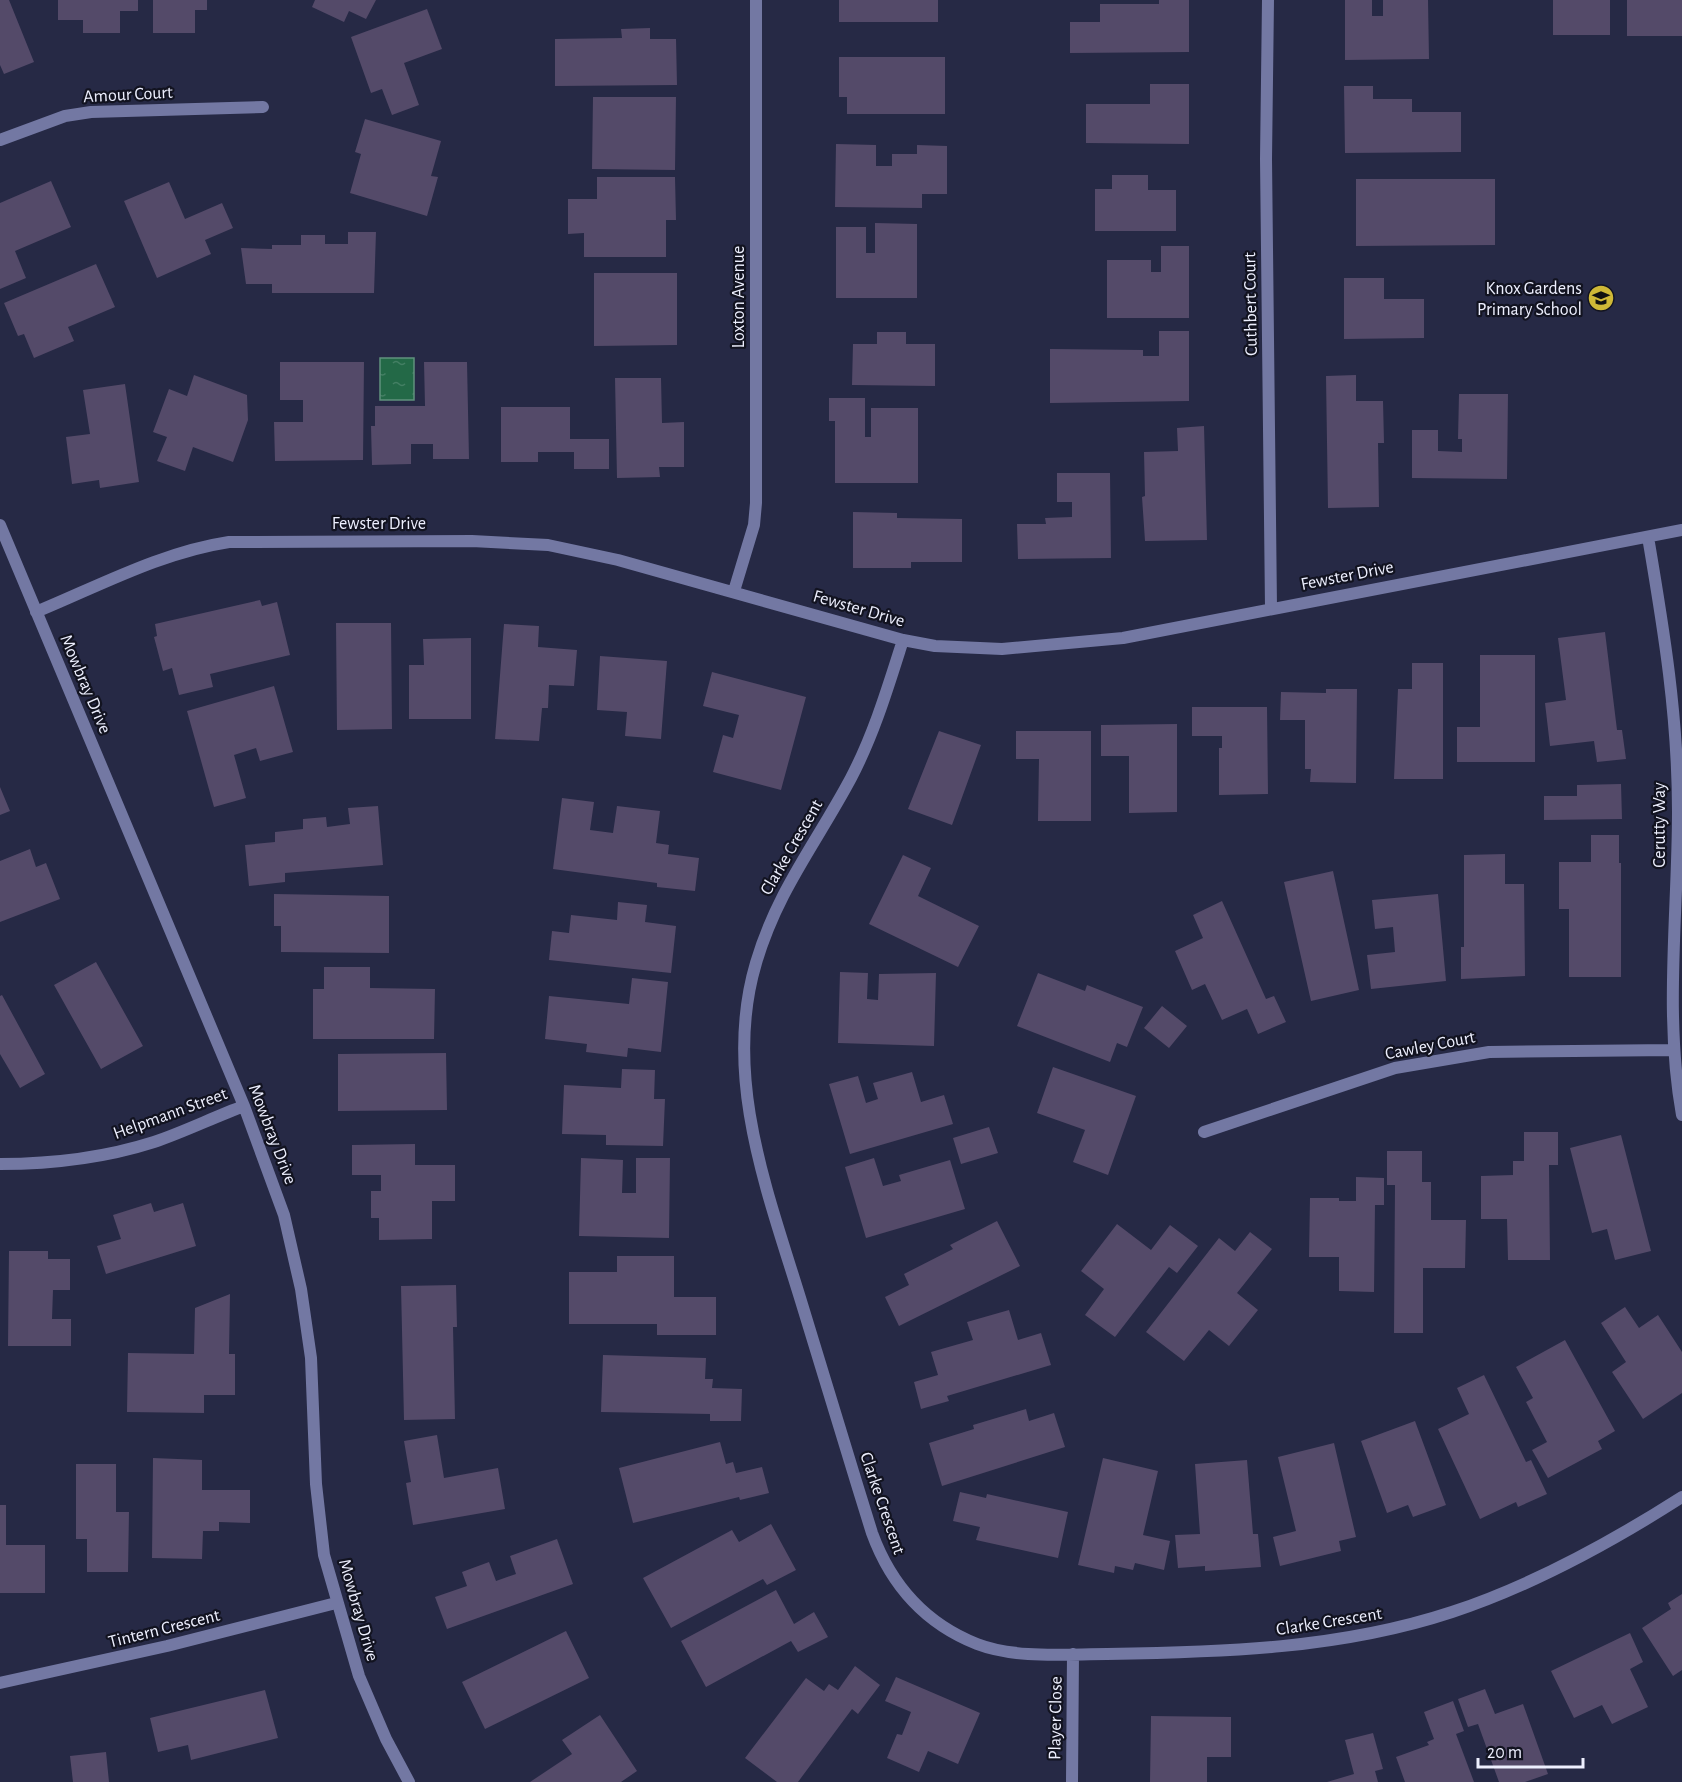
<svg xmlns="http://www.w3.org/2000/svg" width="1682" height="1782" font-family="'Alegreya Sans',sans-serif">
  <defs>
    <pattern id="water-ripples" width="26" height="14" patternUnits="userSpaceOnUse" patternTransform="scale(1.5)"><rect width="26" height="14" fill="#236947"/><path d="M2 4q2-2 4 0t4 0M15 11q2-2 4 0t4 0" fill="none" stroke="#437f63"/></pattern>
  </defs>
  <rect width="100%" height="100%" fill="#262945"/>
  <path fill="url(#water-ripples)" stroke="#60917e" stroke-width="1.5" d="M380 358H414V400H380Z"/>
  <path fill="#544a69" d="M0 0H9L34 62 4 74 0 65Z
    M58 0H138V11H120V33H83V20H58Z
    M153 0H207V10H195V33H153Z
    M315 0H376L366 19 349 11 344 22 312 7Z
    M839 0H938V22H839Z
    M1159 0H1189V52L1070 53V22H1100V4H1159Z
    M1345 0H1372V16H1383V0H1428L1429 59 1345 60Z
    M1553 0H1610V35H1553Z
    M1627 0H1682V36H1627Z
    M427 9 442 49 404 63 419 105 392 115 382 89 371 93 351 37Z
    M650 28V39H676L677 85 555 86V39L622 38 621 29Z
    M839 57H945V114H847V97H839Z
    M1150 84H1189V144L1086 143V104H1150Z
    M1344 86H1373V99H1412V112H1461V152L1345 153Z
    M593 97H676L675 170 592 169Z
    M365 119 441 141 431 176 438 177 427 216 350 193 361 154 355 152Z
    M836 144 876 145V166H892V154H917V145L947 146V194H922V208L835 207Z
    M1112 175H1148V190H1176V231H1095V189H1112Z
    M597 177H675L676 220H666V257H584V233L568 234V199H597Z
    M1356 179H1495V245L1356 246Z
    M51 181 71 227 15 251 26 278 0 289V203Z
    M169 182 185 219 222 203 233 228 205 240 211 254 157 278 124 201Z
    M875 223 917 224V298H836V227H866V253H875Z
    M348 232H376L374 293H272V284H246L241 248 272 249V245H301V235H325V244H348Z
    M1161 246H1189V318H1107V260H1151V272H1161Z
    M96 264 115 307 68 327 74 341 34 358 24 334 18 336 4 303Z
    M594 273H677V345L594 346Z
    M1344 278H1384V299H1424V338L1344 339Z
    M1159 331H1189V401L1050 403V349L1143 350V356H1159Z
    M877 332H906V344H935V386L852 385 853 344H877Z
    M280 362H364L363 460 275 461 274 422H303V400H280Z
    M424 362H467L469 459H433V444H411V464L372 465 371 426H375V406H425Z
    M194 375 247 395 248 420 233 462 193 447 185 471 157 461 167 437 153 432 169 389 187 396Z
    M1356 375V401H1383L1384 443H1378L1379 507 1328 508 1326 376Z
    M615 378H661L662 423 684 422V467H659L660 477 617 478Z
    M125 384 139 482 100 488 99 480 72 484 66 437 90 434 83 390Z
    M1459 394H1508L1507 479 1412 478V430H1438V451L1462 452V439H1458Z
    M829 398H865V437H871V408H918V483H835V421H829Z
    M501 407H570V439H609V469H574V452H538V462H501Z
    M1204 426 1207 540 1145 541 1142 497 1145 496 1144 452 1178 451 1177 428Z
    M1057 473H1110L1111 558 1018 559 1017 524H1046L1045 518 1072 517V502H1057Z
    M853 512 897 513V518L962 519V562H911V568H853Z
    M260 600 262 606 277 602 290 655 210 674 213 687 179 695 172 668 163 671 154 637 157 636 155 624Z
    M336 623H391L392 729 337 730Z
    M504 624 539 626 538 647 577 650 574 686 549 685 548 708H542L539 741 495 739Z
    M1605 632 1617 730H1622L1626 759 1597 762 1594 741 1550 746 1545 703 1566 700 1558 638Z
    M471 638V719H409V665H424L423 639Z
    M1480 655H1535V762H1457V727H1480Z
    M600 656 667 661 661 739 625 736 627 712 597 710Z
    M1412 663H1443V779H1394L1398 689H1412Z
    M712 672 806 697 781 790 713 772 723 735 733 738 739 715 703 706Z
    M274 686 293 752 260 761 256 748 234 755 246 798 214 807 187 711Z
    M1326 689H1357L1356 783 1310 782 1311 769H1305V720H1280L1281 692 1326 693Z
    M1192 707H1267L1268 794 1219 795V748H1222V736H1192Z
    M1177 724V812L1129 813V756H1101V725Z
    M939 731 981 745 952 825 908 809Z
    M1016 731H1091V821H1038L1039 759H1016Z
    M1621 784 1622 819 1544 820V796H1577V785Z
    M0 787 10 811 0 815Z
    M562 798 594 802 590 830 613 833 617 806 660 811 656 843 669 845 668 854 699 858 695 891 657 887V883L553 869Z
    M378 806 383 865 285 873V882L249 886 245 845 275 842V832L303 829V819L326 817 327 827 350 824 348 808Z
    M1591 835H1619V863H1621V977H1569V909H1559V862H1591Z
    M30 849 36 867 46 863 60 899 0 922V861Z
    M1505 854V884H1524L1525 976 1461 979V947H1464V855Z
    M903 855 931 868 918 896 979 926 958 967 869 924Z
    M1333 871 1359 990 1311 1001 1284 882Z
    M274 894 389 896V953L281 952V926H274Z
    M1438 894 1446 981 1371 989 1367 955 1395 952 1393 927 1375 929 1372 900Z
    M1222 901 1266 999 1274 996 1286 1022 1258 1034 1247 1009 1222 1020 1205 984 1192 990 1175 951 1203 938 1193 915Z
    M618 902 647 905 645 922 676 926 671 973 549 960 552 931 569 933 571 915 617 920Z
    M96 962 143 1046 101 1069 54 985Z
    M324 967H370V988L435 989 434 1039H313V989H324Z
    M840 972 868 973 867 999 878 1000 879 974 936 973 934 1046 838 1043Z
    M1038 973 1085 991 1087 985 1143 1007 1127 1047 1117 1043 1110 1062 1017 1026Z
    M632 978 668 982 661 1052 628 1048 627 1057 586 1052 587 1044 545 1039 549 996 629 1004Z
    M2 995 45 1074 20 1088 0 1054V996Z
    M1162 1006 1187 1026 1169 1048 1144 1028Z
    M446 1053 447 1110 338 1111V1054Z
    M1053 1067 1136 1096 1108 1175 1073 1162 1085 1130 1037 1113Z
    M622 1069 655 1070 654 1099H665L663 1146 606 1145V1135L562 1134 564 1085 621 1088Z
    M912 1072 921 1102 944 1095 953 1124 850 1154 829 1084 858 1076 866 1103 878 1099 873 1083Z
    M989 1127 998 1153 961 1164 953 1138Z
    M1524 1132H1558V1165H1549L1550 1260H1508L1507 1219H1481V1176L1513 1175V1161H1524Z
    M1621 1135 1651 1251 1615 1260 1607 1229 1592 1233 1570 1148Z
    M415 1144V1165H455V1201H432V1239L379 1240V1218H371V1191H381V1175H352V1145Z
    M1387 1151H1422V1182H1431V1220H1466L1465 1268H1423V1333H1394L1395 1185H1387Z
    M581 1158 623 1160 622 1193H636V1158H670L669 1238 579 1236Z
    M874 1158 883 1186 901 1181 899 1175 950 1160 965 1209 866 1238 845 1167Z
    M1356 1177 1384 1178V1205H1375L1374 1292 1339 1291V1257H1309L1310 1198H1339V1201H1356Z
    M151 1203 154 1212 183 1203 196 1246 106 1274 97 1246 121 1239 113 1215Z
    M997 1221 1020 1266 899 1326 885 1297 909 1285 904 1274 953 1249 950 1245Z
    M1117 1224 1151 1250 1170 1225 1198 1246 1177 1273 1169 1267 1115 1337 1085 1315 1104 1289 1081 1271Z
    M1250 1232 1272 1249 1237 1293 1258 1310 1229 1346 1209 1330 1184 1361 1146 1332 1219 1238 1235 1251Z
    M9 1251H48V1259H70V1290H53L52 1319H71V1346H8Z
    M617 1256H674V1297H716V1335H657V1324H569V1272H617Z
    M456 1285 457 1327H453L455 1419 404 1420 401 1286Z
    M230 1294 229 1354H235V1395H204V1413L127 1412 128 1353 194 1354 195 1308Z
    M1625 1307 1639 1328 1658 1315 1682 1352V1393L1643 1419 1612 1372 1626 1362 1601 1323Z
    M1009 1310 1018 1340 1041 1333 1051 1365 947 1396 949 1401 921 1409 914 1382 938 1375 931 1352 973 1340 967 1322Z
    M1565 1340 1615 1431 1598 1441 1602 1449 1548 1478 1532 1450 1547 1442 1526 1402 1533 1398 1516 1367Z
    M603 1355 706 1358 705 1379H713L712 1388 742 1389 741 1421H710V1414L601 1412Z
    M1484 1375 1526 1462 1531 1460 1547 1494 1518 1507 1516 1502 1480 1519 1438 1429 1469 1414 1457 1388Z
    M1026 1409 1029 1421 1054 1413 1065 1447 942 1486 929 1443 974 1429 973 1425Z
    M1415 1421 1446 1505 1413 1517 1408 1505 1387 1513 1361 1441Z
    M437 1435 444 1478 498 1468 505 1509 413 1525 406 1483 411 1482 404 1441Z
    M720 1442 726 1464 733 1462 736 1473 762 1467 769 1493 740 1500 739 1497 633 1523 619 1468Z
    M1334 1443 1356 1537 1339 1541 1341 1551 1280 1566 1273 1537 1296 1531 1278 1457Z
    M153 1458 202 1460V1490H250V1523L219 1522V1531H203L202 1559 152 1558Z
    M1103 1458 1158 1471 1143 1535 1170 1541 1164 1570 1135 1563 1133 1570 1115 1566 1114 1573 1078 1565Z
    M1247 1460 1253 1534H1258L1261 1567 1205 1571V1566L1178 1568 1175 1535 1200 1534 1195 1464Z
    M76 1464H116V1512H129L128 1572H87V1539H76Z
    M960 1492 986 1498 987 1494 1068 1512 1058 1558 976 1540 980 1527 953 1521Z
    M0 1505H6V1545H45V1593H0Z
    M771 1524 796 1570 767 1585 763 1579 671 1628 643 1578 732 1530 739 1542Z
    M557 1539 573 1584 447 1629 435 1597 467 1586 462 1572 489 1562 496 1581 516 1574 510 1556Z
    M776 1590 794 1624 814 1612 828 1637 798 1652 791 1641 706 1687 681 1641Z
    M1682 1594V1670L1673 1676 1642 1628 1671 1609 1668 1603Z
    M566 1631 589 1678 485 1729 462 1682Z
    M1630 1633 1643 1662 1630 1669 1648 1707 1612 1724 1602 1705 1574 1718 1551 1671Z
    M855 1666 880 1685 858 1714 852 1709 798 1782H777L745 1758 806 1678 824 1691 829 1684 838 1690Z
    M896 1677 980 1713 958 1764 928 1751 919 1772 887 1758 897 1734 902 1735 911 1712 885 1701Z
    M1485 1689 1495 1714 1523 1704 1548 1774 1525 1782H1499L1478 1724 1468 1727 1458 1699Z
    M265 1690 278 1738 191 1760 188 1745 158 1752 150 1718Z
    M1453 1701 1464 1731 1456 1734 1474 1782H1405L1396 1757 1429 1745 1427 1742 1434 1739 1424 1712Z
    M600 1715 637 1771 621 1782H530L572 1754 562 1740Z
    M1151 1716 1231 1717V1757H1207V1782H1150Z
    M1373 1733 1383 1769 1375 1771 1378 1782H1327L1354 1774 1345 1740Z
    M106 1752 109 1782H73L70 1756Z"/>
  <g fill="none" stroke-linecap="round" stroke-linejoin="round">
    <path stroke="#7378a3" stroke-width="12" d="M1268 0 1266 159 1271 608
      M0 140 65 116 91 112 263 107
      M0 525 244 1106 284 1215 301 1289 311 1358 316 1484 324 1555 359 1676 386 1739 409 1782
      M1648 537C1664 631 1678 716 1678 812 1678 912 1664 1015 1682 1115
      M734 591 754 525 756 503V0
      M36 612C99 586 162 552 229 542L472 541 548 545 618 560 903 640 935 646 1002 649 1123 638 1682 530
      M903 640C888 687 874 734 851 778 817 842 777 891 756 963 722 1077 768 1193 801 1301 825 1379 848 1456 872 1533 891 1585 924 1623 977 1644 1016 1659 1066 1654 1107 1654 1224 1652 1340 1649 1452 1612 1534 1585 1610 1543 1682 1497
      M1204 1132 1395 1068 1489 1052 1673 1050
      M0 1164C53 1164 104 1158 154 1142 184 1132 214 1117 244 1106
      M0 1683 167 1646 336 1603
      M1072 1782 1073 1654"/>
  </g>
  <defs>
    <symbol id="school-disc" viewBox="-11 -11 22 22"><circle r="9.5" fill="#cfb837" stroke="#121320"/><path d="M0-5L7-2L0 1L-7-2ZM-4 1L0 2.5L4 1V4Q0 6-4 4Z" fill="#111"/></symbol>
  </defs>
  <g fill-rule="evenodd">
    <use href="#school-disc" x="1586" y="283" width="30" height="30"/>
  </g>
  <g text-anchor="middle" stroke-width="4.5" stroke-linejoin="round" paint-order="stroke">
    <g font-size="18" fill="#edeffe" stroke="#121320">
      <text transform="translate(128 94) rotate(-3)" y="6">Amour Court</text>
      <text transform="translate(738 297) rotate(-90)" y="6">Loxton Avenue</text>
      <text transform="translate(1250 304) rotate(-91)" y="6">Cuthbert Court</text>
      <text x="379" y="529">Fewster Drive</text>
      <text transform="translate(1347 575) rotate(-11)" y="6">Fewster Drive</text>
      <text transform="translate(859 608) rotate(16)" y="6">Fewster Drive</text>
      <text transform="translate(86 684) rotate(67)" y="6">Mowbray Drive</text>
      <text transform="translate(1659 825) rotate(-90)" y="6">Cerutty Way</text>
      <text transform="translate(791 847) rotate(-60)" y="6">Clarke Crescent</text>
      <text transform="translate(1430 1045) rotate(-11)" y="6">Cawley Court</text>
      <text transform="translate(170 1113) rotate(-20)" y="6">Helpmann Street</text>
      <text transform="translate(273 1134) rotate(69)" y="6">Mowbray Drive</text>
      <text transform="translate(883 1503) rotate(71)" y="6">Clarke Crescent</text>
      <text transform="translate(359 1610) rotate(74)" y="6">Mowbray Drive</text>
      <text transform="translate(1329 1621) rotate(-9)" y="6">Clarke Crescent</text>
      <text transform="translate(164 1628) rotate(-14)" y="6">Tintern Crescent</text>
      <text transform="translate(1055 1718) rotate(-89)" y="6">Player Close</text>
    </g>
    <g font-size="18" fill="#edeffe" stroke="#121320" text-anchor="end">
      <text x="1582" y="294">Knox Gardens<tspan x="1582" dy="21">Primary School</tspan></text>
    </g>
  </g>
  <path d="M1478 1758v9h105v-9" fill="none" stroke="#edeffe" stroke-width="3"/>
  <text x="1487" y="1758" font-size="18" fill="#edeffe" stroke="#121320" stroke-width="4.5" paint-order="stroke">20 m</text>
</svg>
